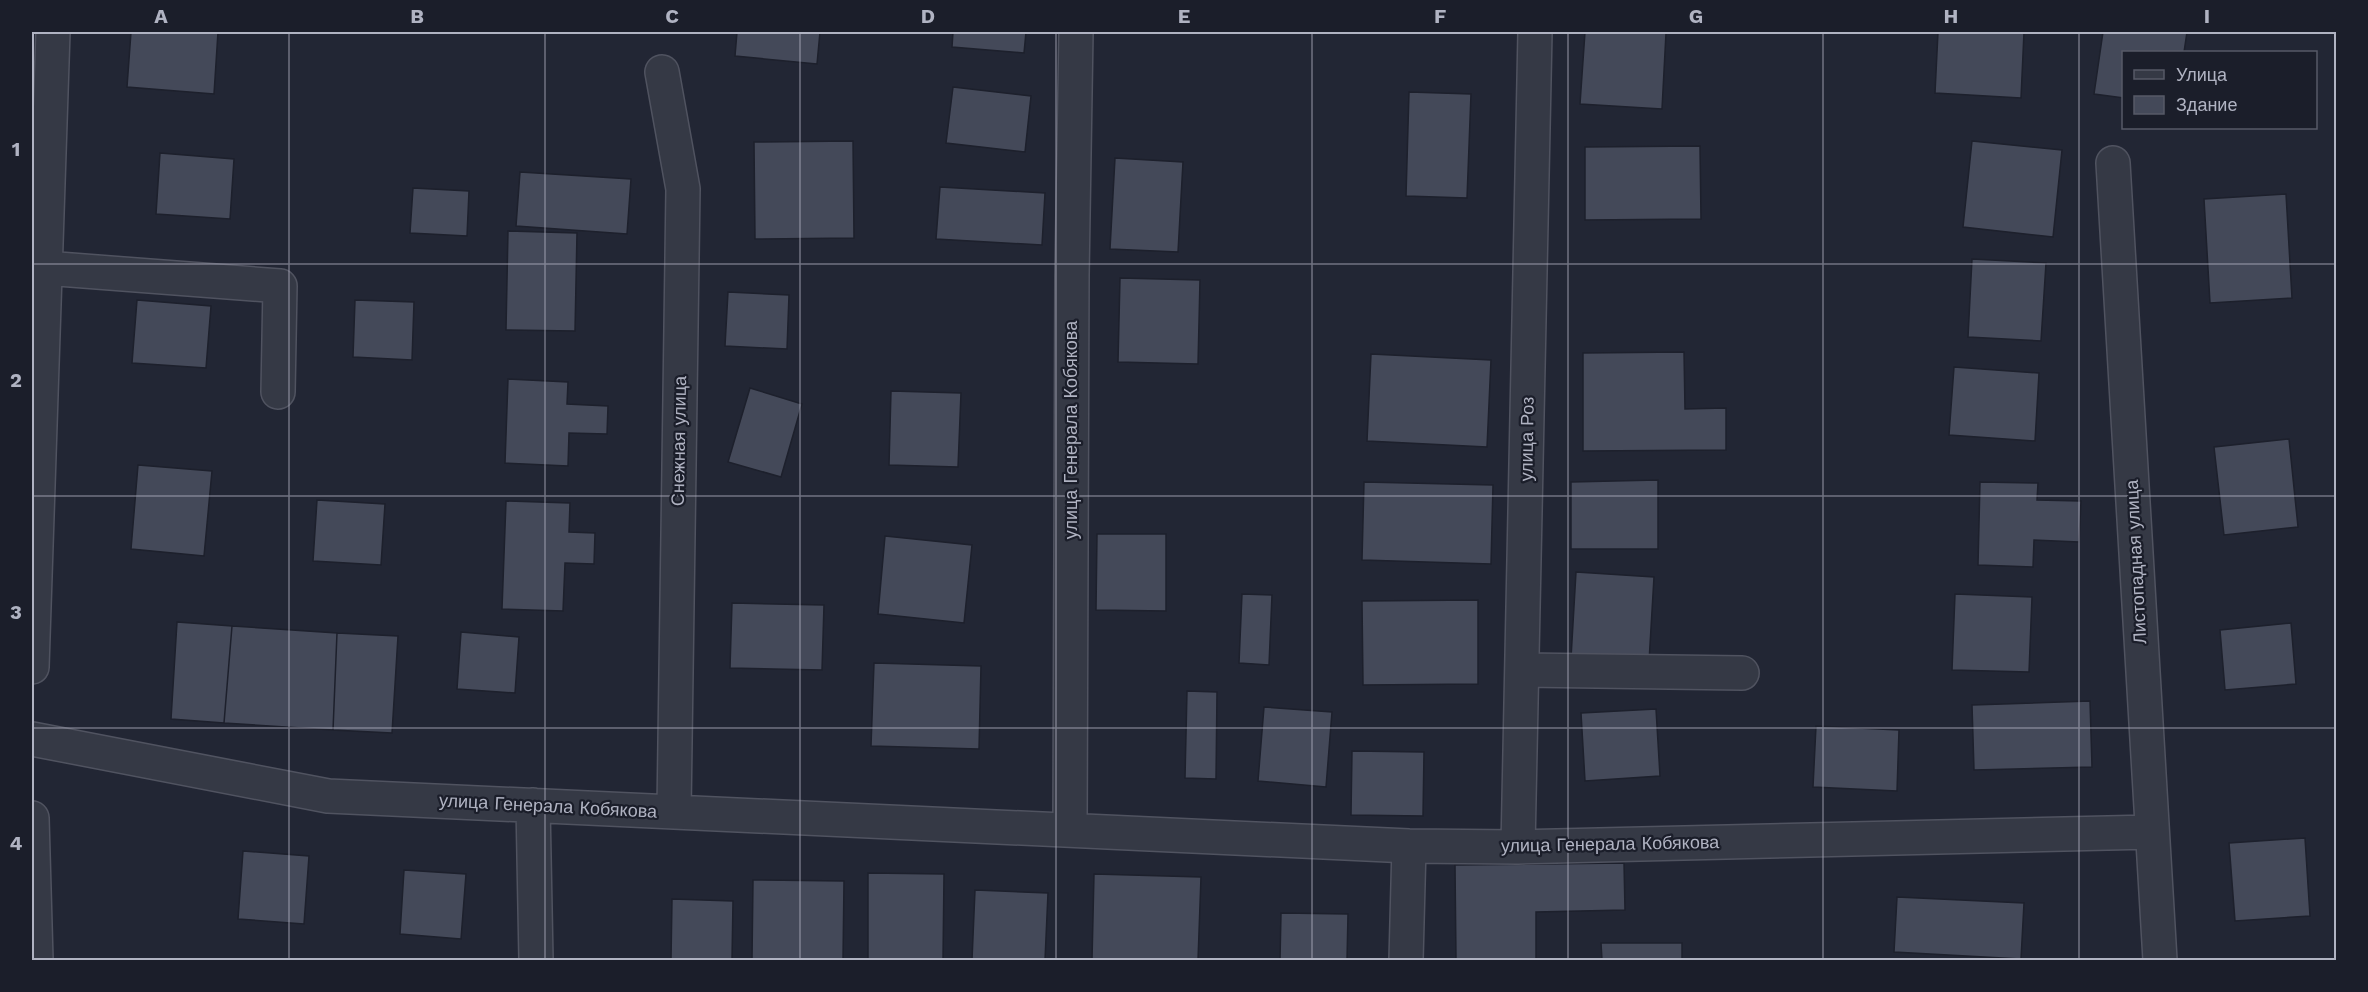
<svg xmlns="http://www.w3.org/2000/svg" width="2368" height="992" font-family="'Work Sans',sans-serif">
  <rect width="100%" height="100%" fill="#222634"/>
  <path fill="#444959" stroke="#1d202c" stroke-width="1.5" d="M131 32H218L214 94 127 87Z
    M737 32H820L817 64 735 56Z
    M953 32H1026L1024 53 952 47Z
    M1585 32 1666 33 1662 109 1580 104Z
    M1938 32H2024L2021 98 1935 93Z
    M2103 32H2187L2184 52H2124V98L2094 94Z
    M953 87 1031 96 1025 152 946 143Z
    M1409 92 1471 94 1467 198 1406 196Z
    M853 141 854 238 755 239 754 142Z
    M1972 141 2062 150 2053 237 1963 227Z
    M1700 146 1701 219 1585 220V147Z
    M160 153 234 159 230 219 156 214Z
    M1115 158 1183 162 1178 252 1110 249Z
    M520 172 631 179 627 234 516 226Z
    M940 187 1045 193 1042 245 936 239Z
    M413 188 469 191 467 236 410 233Z
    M2286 194 2292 298 2210 303 2204 199Z
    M508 231 577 233 575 331 506 330Z
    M1972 259 2046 263 2041 341 1968 337Z
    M1120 278 1200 280 1198 364 1118 362Z
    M728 292 789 295 787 349 725 346Z
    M137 300 211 306 206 368 132 363Z
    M355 300 414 302 412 360 353 357Z
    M1684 352 1685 409 1726 408V450L1583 451V353Z
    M1371 354 1491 360 1487 447 1367 441Z
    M1954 367 2039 373 2035 441 1949 435Z
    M508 379 568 382 567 404 608 406 607 434 569 433 568 466 505 463Z
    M750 388 802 404 781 477 728 462Z
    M891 391 961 393 958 467 889 465Z
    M2289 439 2298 527 2224 535 2214 447Z
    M138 465 212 471 204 556 131 549Z
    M1658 480V549H1571V482Z
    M1364 482 1493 485 1491 564 1362 560Z
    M1980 482 2038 483 2037 500 2081 501 2079 542 2034 540 2033 567 1978 565Z
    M317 500 385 504 381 565 313 561Z
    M506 501 570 503 569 532 595 533 594 564 565 563 563 611 502 609Z
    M1097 534H1166V611L1096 610Z
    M885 536 972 545 964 623 878 614Z
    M1576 572 1654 577 1649 662 1571 658Z
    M1242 594 1272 595 1269 665 1239 663Z
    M1955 594 2032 597 2029 672 1952 670Z
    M1478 600V684L1363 685 1362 601Z
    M732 603 824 605 822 670 730 668Z
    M177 622 232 626 224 723 171 719Z
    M2291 623 2296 684 2225 690 2220 630Z
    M232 626 337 633 333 730 224 723Z
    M461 632 519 637 515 693 457 689Z
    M337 633 398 636 392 733 333 730Z
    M874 663 981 666 979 749 871 746Z
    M1187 691 1217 692 1216 779 1185 778Z
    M2090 701 2092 767 1974 770 1972 705Z
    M1264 707 1332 712 1326 787 1258 781Z
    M1656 709 1660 776 1585 781 1581 713Z
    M1816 726 1899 730 1897 791 1813 787Z
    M1352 751 1424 752 1423 816 1351 815Z
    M2305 838 2310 916 2235 921 2229 843Z
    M243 851 309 856 304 924 238 919Z
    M1624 863 1625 910 1536 912V960H1456L1455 865Z
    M404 870 466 874 461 939 400 934Z
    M868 873 944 874 943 960H868Z
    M1094 874 1201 877 1198 960H1092Z
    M753 880 844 881 843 960H752Z
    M975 890 1048 893 1045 960H972Z
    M1897 897 2024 903 2021 959 1894 952Z
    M672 899 733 901 732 960H671Z
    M1281 913 1348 914 1347 960H1280Z
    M1601 943H1682V960H1602Z"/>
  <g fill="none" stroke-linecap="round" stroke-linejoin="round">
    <defs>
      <path id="minor" d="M662 72 683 189 674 811
        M2113 163 2160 960
        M45 268 280 286 278 392
        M32 667 53 32
        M1522 670 1742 673
        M32 739 328 796 1409 846 1518 847 2151 832
        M533 805 536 960
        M32 818 36 960
        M1070 829 1072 276 1076 32
        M1518 847 1535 32
        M1406 960 1409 846"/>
    </defs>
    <use href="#minor" stroke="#505360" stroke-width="36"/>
    <use href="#minor" stroke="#353945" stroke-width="33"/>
  </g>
  <path fill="none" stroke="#b0b3c2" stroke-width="1.5" stroke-opacity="0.55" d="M289 32V960M545 32V960M800 32V960M1056 32V960M1312 32V960M1568 32V960M1823 32V960M2079 32V960M32 264H2336M32 496H2336M32 728H2336"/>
  <g text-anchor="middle" stroke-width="4.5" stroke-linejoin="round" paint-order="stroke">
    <g font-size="18" fill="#b0b3c2" stroke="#1b1e2a">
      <text transform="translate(1071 430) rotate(-90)" y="6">улица Генерала Кобякова</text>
      <text transform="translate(1527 439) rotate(-89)" y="6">улица Роз</text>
      <text transform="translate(679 441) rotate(-89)" y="6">Снежная улица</text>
      <text transform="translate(2136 562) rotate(-93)" y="6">Листопадная улица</text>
      <text transform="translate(548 806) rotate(3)" y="6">улица Генерала Кобякова</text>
      <text transform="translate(1610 844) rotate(-1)" y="6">улица Генерала Кобякова</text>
    </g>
  </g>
  <rect width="2368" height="992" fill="none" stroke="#1b1e2a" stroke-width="66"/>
  <rect x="2122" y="51" width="195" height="78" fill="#1b1e2a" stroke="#575a67" stroke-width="1.5"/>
  <rect x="2134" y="70" width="30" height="9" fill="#353945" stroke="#575a67" stroke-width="1.5"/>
  <text x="2176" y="81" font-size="18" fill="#b0b3c2">Улица</text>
  <rect x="2134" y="96" width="30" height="18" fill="#444959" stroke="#575a67" stroke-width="1.5"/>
  <text x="2176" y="111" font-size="18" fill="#b0b3c2">Здание</text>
  <rect x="33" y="33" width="2302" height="926" fill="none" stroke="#b0b3c2" stroke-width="2"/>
  <g font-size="20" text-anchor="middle" font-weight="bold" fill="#b0b3c2">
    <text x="161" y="23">A</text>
    <text x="417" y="23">B</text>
    <text x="672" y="23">C</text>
    <text x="928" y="23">D</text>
    <text x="1184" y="23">E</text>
    <text x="1440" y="23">F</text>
    <text x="1696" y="23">G</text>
    <text x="1951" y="23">H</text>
    <text x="2207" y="23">I</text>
    <text x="16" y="156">1</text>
    <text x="16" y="387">2</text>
    <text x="16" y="619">3</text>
    <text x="16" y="850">4</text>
  </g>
</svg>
